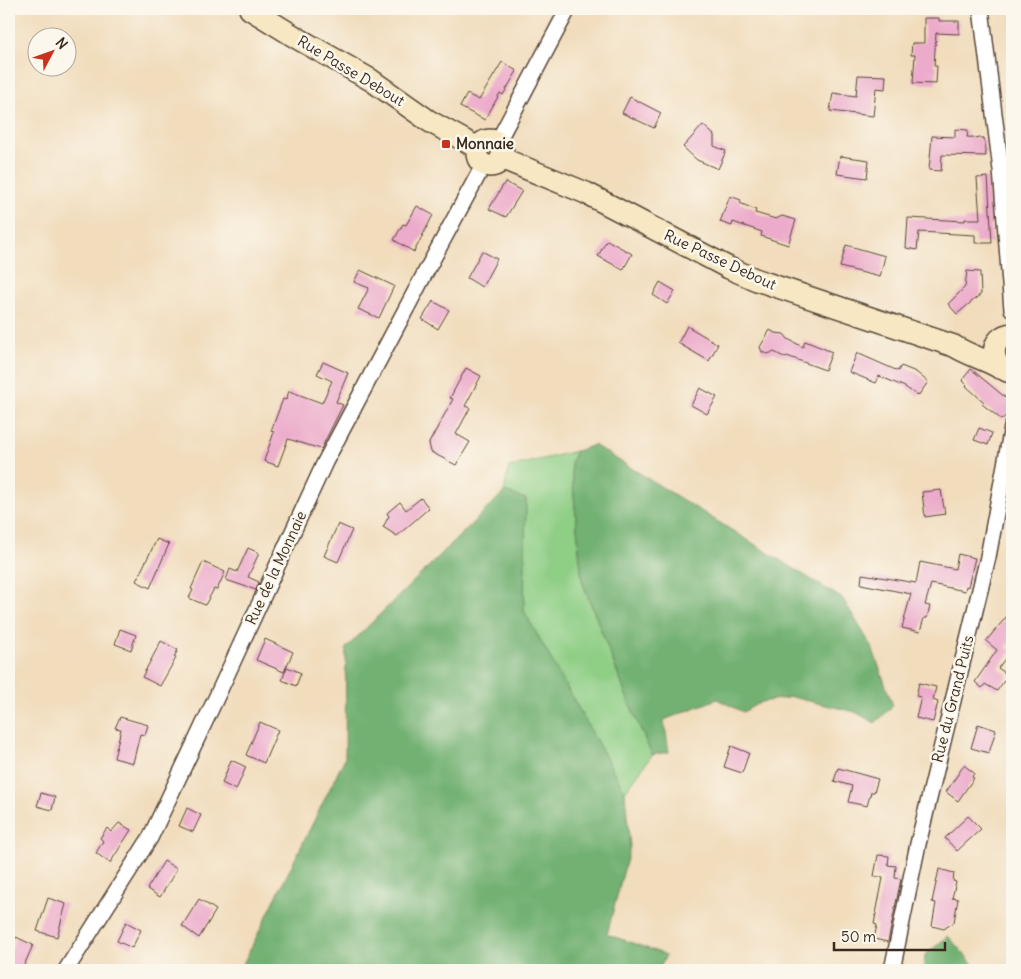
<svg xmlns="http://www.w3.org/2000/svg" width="1021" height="979" font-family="Delius,sans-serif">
  <rect width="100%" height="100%" fill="#fbf7ec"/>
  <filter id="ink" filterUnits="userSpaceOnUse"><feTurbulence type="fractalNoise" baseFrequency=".02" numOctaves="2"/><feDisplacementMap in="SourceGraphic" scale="10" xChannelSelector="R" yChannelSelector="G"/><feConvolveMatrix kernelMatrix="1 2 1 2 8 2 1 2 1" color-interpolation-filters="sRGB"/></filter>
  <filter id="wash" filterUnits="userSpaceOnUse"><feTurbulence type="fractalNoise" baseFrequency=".0096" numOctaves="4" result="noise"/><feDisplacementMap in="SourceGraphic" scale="20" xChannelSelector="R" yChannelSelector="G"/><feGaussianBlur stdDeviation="1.12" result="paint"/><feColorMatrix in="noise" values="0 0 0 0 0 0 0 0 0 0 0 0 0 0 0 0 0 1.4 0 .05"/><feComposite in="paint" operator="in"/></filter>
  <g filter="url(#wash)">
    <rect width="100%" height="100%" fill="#f1dcbc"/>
    <path fill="#8ece85" stroke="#647c52" d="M576 451 571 463 582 581 628 700 652 755 625 792 524 611 526 499 504 492 509 467Z"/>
    <path fill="#72b172" stroke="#566e48" d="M594 445 843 599 872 647 893 706 875 723 855 712 792 697 761 702 743 712 717 699 664 720 669 752 652 755 628 700 582 581 571 463 576 451Z
      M504 492 526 499 524 611 625 792 630 847 607 934 666 955 659 970H246L241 968 345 758 346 648Z
      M948 936 978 970H924L925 955Z"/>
    <g id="blocks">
      <path fill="#ecabcb" d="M924 18H939V21H959V34L936 33 934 66H937L936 84 913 83 915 55H911L912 43H924Z
        M502 62 517 71 503 95 500 93 485 120 460 107 467 94 479 100Z
        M858 75 886 76 885 89 876 88 873 116 830 111 833 93 856 96Z
        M630 97 661 113 654 128 622 113Z
        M703 125 714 135V146L726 151 718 169 697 160 683 147Z
        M955 129 968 130 967 137 984 138 986 156 942 155 941 171 929 170 932 136 955 137Z
        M840 156 869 160 867 178 837 174Z
        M988 177 992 243H975V235L919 232 917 250 906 248 908 218 965 221V219H980L977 178Z
        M505 182 522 191 506 217 489 209Z
        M730 196 741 200 740 203 756 210 755 213 776 219 782 216 796 220 788 245 761 236 762 232 733 222 732 226 720 222Z
        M417 206 433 215 414 252 394 240 403 224 406 225Z
        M607 240 632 254 623 270 598 256Z
        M846 245 885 256 880 277 840 267Z
        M482 251 497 259 482 287 467 278Z
        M360 270 394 286 379 318 358 309 369 288 354 282Z
        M967 271 980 272 981 294 957 314 948 304 965 287Z
        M660 282 675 291 667 304 653 295Z
        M433 301 449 310 438 329 422 319Z
        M687 326 718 344 709 361 678 343Z
        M770 330 775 333 784 334 788 339 803 347 805 341 832 352 825 370 787 356 786 358 774 352 767 354 762 352 760 347Z
        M857 353 898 371 901 366 916 372 928 382 918 396 905 387 879 376 876 383 849 372Z
        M323 362 348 373 336 402 343 405 321 449 288 439 278 466 264 461 274 432 271 431 283 399 286 400 289 391 322 403 332 381 317 374Z
        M466 368 481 376 465 406 470 408 456 434 470 442 456 465 431 452 429 443 453 399 450 398Z
        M971 369 1012 403 1011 409 1002 420 982 404 984 402 966 386 967 385 962 380Z
        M700 388 717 397 707 414 691 405Z
        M979 428 992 433 988 445 974 440Z
        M941 490 945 514 925 517 922 492Z
        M421 498 429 508 397 536 383 527 389 516 387 513 400 502 406 510Z
        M338 524 352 530 338 562 324 556Z
        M157 539 169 544 150 588 136 581Z
        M248 548 259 553 248 577 259 582 256 590 226 580 230 569 237 572Z
        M958 554 975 558 968 587 966 586 965 591 931 584 925 605 930 606 927 618H924L920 632 902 628 911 594 861 584 862 574 916 583 920 562 955 569Z
        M203 562 225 572 217 590 214 589 205 605 189 598 193 590 191 589Z
        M1012 610V639L1006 647 1011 651 998 668 1008 675 997 691 985 684 982 688 975 682 997 650 986 641Z
        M120 629 136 635 131 650 115 644Z
        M265 639 293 652 284 672 256 660Z
        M161 641 178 650 174 657 176 658 160 686 142 677Z
        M287 667 301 673 296 686 282 680Z
        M919 683 936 687 933 700 938 702 933 722 916 718 921 697 916 696Z
        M120 717 148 725 145 735 140 734 133 763 114 758 121 729 115 728Z
        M260 722 278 730 264 763 246 755Z
        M978 724 996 730 989 753 971 748Z
        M731 746 749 753 742 773 724 767Z
        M231 760 246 767 236 790 222 783Z
        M964 765 974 773 972 777 974 778 958 801 946 792Z
        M838 768 878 779 874 792H871L867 806 848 802 852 786 834 781Z
        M41 793 55 797 52 810 37 806Z
        M187 808 201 815 193 832 179 826Z
        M968 816 981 829 957 851 945 838Z
        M119 823 131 830 110 863 96 853 103 841 100 838 107 828 111 832Z
        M878 855 889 856 888 865 896 866 895 878 901 879 888 942 874 939 877 925 874 924 883 878 874 876Z
        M164 861 177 869 160 897 147 889Z
        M939 869 954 873 953 881 956 882 952 898 958 899 954 922 944 929 932 926 936 903 932 902Z
        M48 898 66 904 57 937 37 931Z
        M199 899 216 910 199 938 182 926Z
        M126 922 141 930 132 948 117 941Z
        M16 937 33 945 22 970H9V954Z"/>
    </g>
  </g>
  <g filter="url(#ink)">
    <use href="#blocks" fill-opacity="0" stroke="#564536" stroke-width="1"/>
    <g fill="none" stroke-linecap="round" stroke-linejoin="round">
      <defs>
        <path id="minor" d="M981 9 1001 170 1012 309
          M497 143 568 9
          M66 970 150 838 217 696 325 462 424 275 484 164
          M892 970 918 844 988 557 1012 427"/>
        <path id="secondary" d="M250 9 297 38 371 80 429 121 478 148
          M477 153a13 13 0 1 1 26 0a13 13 0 1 1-26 0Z
          M501 158 586 193 729 268 757 280 954 346C968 355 985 359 1000 368
          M1007 371C989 363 990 336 1012 334"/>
      </defs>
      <use href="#minor" stroke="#564536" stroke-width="18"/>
      <use href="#secondary" stroke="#564536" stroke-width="24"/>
      <use href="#minor" stroke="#fff" stroke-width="15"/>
      <use href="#secondary" stroke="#f7e8c3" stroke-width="21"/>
    </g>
  </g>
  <rect fill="#c8321e" stroke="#fbf7ec" stroke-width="2" x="441" y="139" width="10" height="10" rx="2.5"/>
  <g text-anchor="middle" stroke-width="5" stroke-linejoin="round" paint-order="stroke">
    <g font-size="15" fill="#3b2a1e" stroke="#fbf7ec">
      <text transform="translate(351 71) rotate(31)" y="5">Rue Passe Debout</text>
      <text transform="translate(720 260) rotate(25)" y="5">Rue Passe Debout</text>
      <text transform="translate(276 568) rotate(-65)" y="5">Rue de la Monnaie</text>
      <text transform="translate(953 699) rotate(-76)" y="5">Rue du Grand Puits</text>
    </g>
    <g font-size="15" font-weight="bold" fill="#3b2a1e" stroke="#fbf7ec" text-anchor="start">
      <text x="456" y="149">Monnaie</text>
    </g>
  </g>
  <rect width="1021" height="979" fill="none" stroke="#fbf7ec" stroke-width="30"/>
  <g transform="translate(52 52) rotate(49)"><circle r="24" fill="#fbf7ec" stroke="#aea59a"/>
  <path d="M0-4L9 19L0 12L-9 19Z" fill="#c8321e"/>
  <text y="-8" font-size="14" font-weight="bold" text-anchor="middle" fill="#3b2a1e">N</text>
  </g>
  <path d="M834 942v8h111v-8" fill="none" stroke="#3b2a1e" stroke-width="2.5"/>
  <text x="841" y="942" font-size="15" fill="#3b2a1e" stroke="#fbf7ec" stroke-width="4" paint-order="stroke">50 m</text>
</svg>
